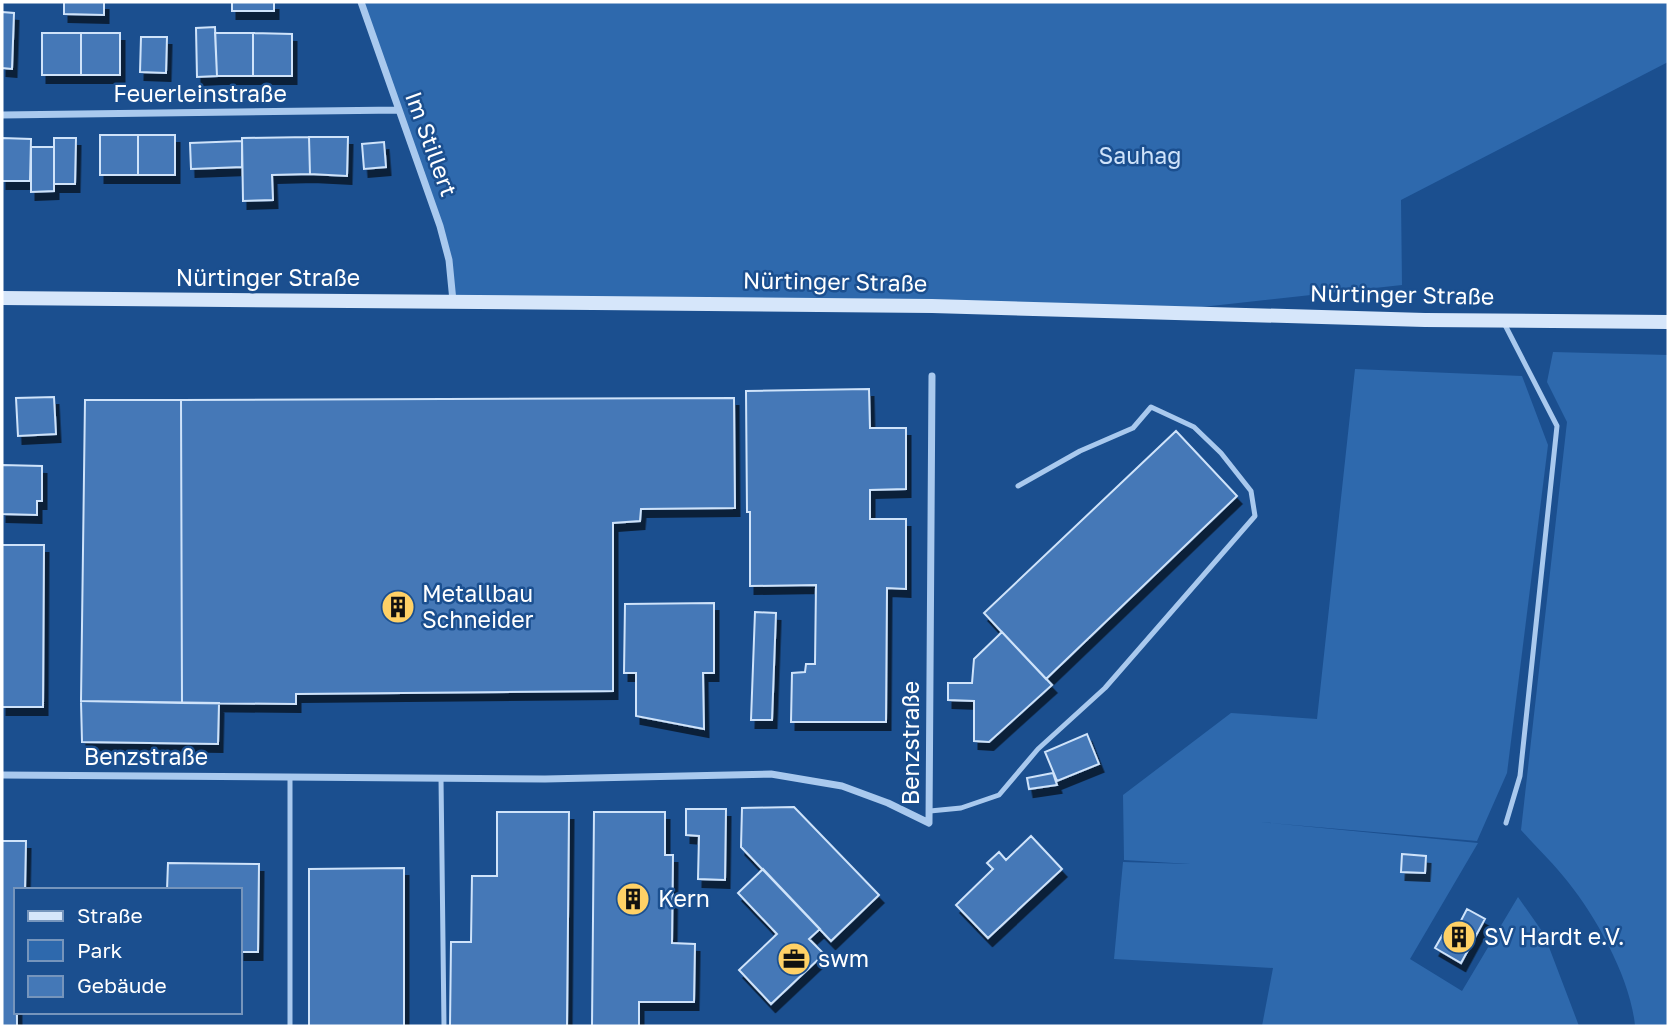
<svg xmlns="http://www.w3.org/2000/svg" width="1670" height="1028" font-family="'Golos Text',sans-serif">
  <defs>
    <filter id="shadow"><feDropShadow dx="4.5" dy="8" stdDeviation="0" flood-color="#0009"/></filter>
  </defs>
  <rect width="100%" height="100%" fill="#1b4f8f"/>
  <path fill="#2e69ad" d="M361 2H1668V62L1401 200 1402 285 1157 312 453 301 449 260Z
    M1553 352 1668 355V1026H1635C1631 980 1597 918 1568 882 1554 864 1536 847 1521 830L1567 422 1547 382Z
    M1355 369 1522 376 1548 445 1507 773 1477 841 1260 822 1478 843 1410 959 1462 991 1518 897 1544 934 1579 1026H1262L1273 968 1114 959 1123 862 1190 864 1124 860 1123 795 1231 713 1317 719Z"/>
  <path fill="#4478b7" stroke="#cfe3fa" stroke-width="2" filter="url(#shadow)" d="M64 2H104V15L64 14Z
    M232 2H274V11H232Z
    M2 12 14 13 12 69 2 68Z
    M215 27 217 76 197 77 196 28Z
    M42 33H81V75H42Z
    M81 33H120V75H81Z
    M215 33H253V76H217Z
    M253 33 292 34V76H253Z
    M141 37H167L166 73 140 72Z
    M100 135H138V175H100Z
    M138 135H175V175H138Z
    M309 137H348L347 176 310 174Z
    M309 137 310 174 272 175 273 200 243 201 242 138Z
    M2 138 31 139 30 181H2Z
    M54 138H76L75 184H54Z
    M242 141V167L191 169 190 143Z
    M384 142 386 167 364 169 362 144Z
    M31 147H54V191L31 192Z
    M869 389 870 428H906V489L870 490V519H906V589L887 588 886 722H791L792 673 805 672 806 664H815L816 585 750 586V512H747L746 391Z
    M54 397 56 434 18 436 16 398Z
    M734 398 735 508 641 509 640 521 613 523V691L296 694V704L182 703 181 400Z
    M85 400H181L182 703 81 701Z
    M1176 431 1237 496 1046 679 984 613Z
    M2 465 42 466V501H37V515L2 514Z
    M2 545H44L43 707H2Z
    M714 603V673H703L704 729 636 716V673H624L625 604Z
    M755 612 776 613 772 720H751Z
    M1002 632 1052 685 989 742 974 741V701L948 700V683H972L974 659Z
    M81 701 219 703 218 744 82 742Z
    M1087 734 1099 764 1057 781 1045 752Z
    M1053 773 1057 785 1029 789 1027 778Z
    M794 807 879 895 831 941 741 847 742 808Z
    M686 809H726L725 880 698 879 699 836 686 835Z
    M497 812H569L567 1026H450L451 942H471L472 876H497Z
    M594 812H665V855H673L672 943 695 944 694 1002H639V1026H592Z
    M1031 836 1062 869 988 938 956 905 993 869 987 863 999 852 1006 860Z
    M2 841H26L25 890H16L17 1026H2Z
    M1402 854 1426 856 1425 873 1401 872Z
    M168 863 259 864 258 952H240V890H167Z
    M404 868V1026H309V869Z
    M763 869 820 929 809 939 824 954 771 1004 739 970 777 934 738 893Z
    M1467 909 1485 919 1461 963 1435 948 1447 927 1455 932Z"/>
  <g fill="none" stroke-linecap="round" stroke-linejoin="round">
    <path stroke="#a9c9ee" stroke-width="5" d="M1504 323 1557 426 1520 776 1506 823
      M290 777V1026
      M441 778 444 1026
      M930 811 961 808 999 795 1038 749 1105 688 1255 516 1251 491 1221 453 1194 427 1151 407 1133 428 1080 451 1018 486"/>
    <path stroke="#a9c9ee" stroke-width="7" d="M361 2 440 226 449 260 453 301
      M2 115 399 110
      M2 775 545 779 771 774 842 786 888 803 929 823 932 376"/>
    <path stroke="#d6e6fa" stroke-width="14" d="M2 298 932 306 1425 320 1668 322"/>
  </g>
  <defs>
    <symbol id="building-disc" viewBox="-11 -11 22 22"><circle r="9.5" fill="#ffd166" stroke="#1b4f8f"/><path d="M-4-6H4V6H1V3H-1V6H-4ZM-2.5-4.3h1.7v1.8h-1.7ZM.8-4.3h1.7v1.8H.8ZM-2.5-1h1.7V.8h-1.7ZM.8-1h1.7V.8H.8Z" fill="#111"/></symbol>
    <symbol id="office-disc" viewBox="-11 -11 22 22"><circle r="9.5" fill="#ffd166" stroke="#1b4f8f"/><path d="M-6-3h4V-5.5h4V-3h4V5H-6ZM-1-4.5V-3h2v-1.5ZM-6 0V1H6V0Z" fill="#111"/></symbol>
  </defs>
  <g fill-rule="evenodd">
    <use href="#building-disc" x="379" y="588" width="38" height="38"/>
    <use href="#building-disc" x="614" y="880" width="38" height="38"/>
    <use href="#building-disc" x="1440" y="918" width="38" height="38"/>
    <use href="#office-disc" x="775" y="940" width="38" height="38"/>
  </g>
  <g text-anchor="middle" stroke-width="5" stroke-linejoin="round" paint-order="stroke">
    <g font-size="23" fill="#fff" stroke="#1b4f8f">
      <text x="200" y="102">Feuerleinstraße</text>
      <text transform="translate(431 144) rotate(70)" y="8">Im Stillert</text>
      <text x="268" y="286">Nürtinger Straße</text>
      <text transform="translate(835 282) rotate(1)" y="8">Nürtinger Straße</text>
      <text transform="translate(1402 295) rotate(1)" y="8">Nürtinger Straße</text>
      <text transform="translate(911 743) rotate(-90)" y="8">Benzstraße</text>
      <text x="146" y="765">Benzstraße</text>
    </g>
    <g font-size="23" fill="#cfe3fa" stroke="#1b4f8f">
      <text x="1140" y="164">Sauhag</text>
    </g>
    <g font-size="23" fill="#fff" stroke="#1b4f8f" text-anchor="start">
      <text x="422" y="602">Metallbau<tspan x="422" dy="26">Schneider</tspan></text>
      <text x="658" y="907">Kern</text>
      <text x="1484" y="945">SV Hardt e.V.</text>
      <text x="818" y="967">swm</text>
    </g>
  </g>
  <rect width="1670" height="1028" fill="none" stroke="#ffffff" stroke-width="7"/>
  <rect x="14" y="888" width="228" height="126" fill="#1b4f8f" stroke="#7695bc" stroke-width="2"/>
  <rect x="28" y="911" width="35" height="10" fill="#d6e6fa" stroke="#7695bc" stroke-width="2"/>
  <text x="77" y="923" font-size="21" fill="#ffffff">Straße</text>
  <rect x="28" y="940" width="35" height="21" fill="#2e69ad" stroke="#7695bc" stroke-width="2"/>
  <text x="77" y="958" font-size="21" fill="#ffffff">Park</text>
  <rect x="28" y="976" width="35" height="21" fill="#4478b7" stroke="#7695bc" stroke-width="2"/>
  <text x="77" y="993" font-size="21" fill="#ffffff">Gebäude</text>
</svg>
